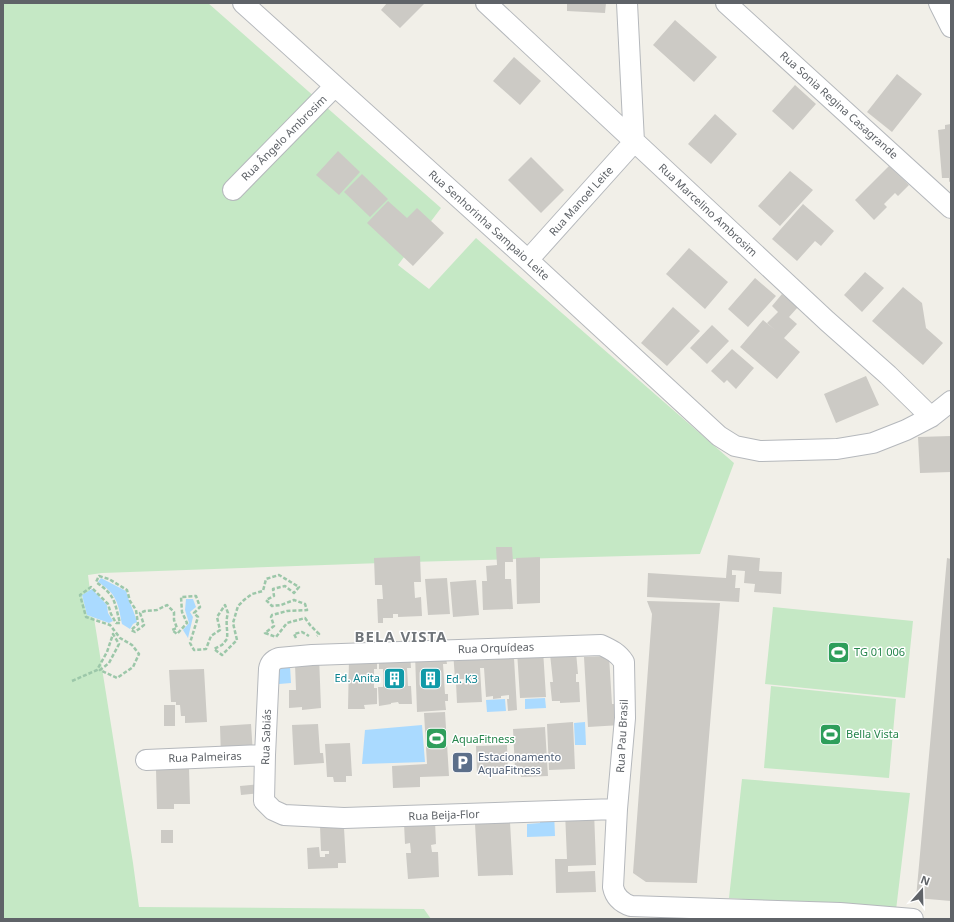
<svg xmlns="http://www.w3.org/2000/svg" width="954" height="922" font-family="'Noto Sans',sans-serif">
  <rect width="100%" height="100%" fill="#f1efe8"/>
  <path fill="#c5e8c5" d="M3 3H208L441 208 398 265 429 289 476 238 734 463 700 554 410 562 102 573 88 575 90 591 82 596 87 615 94 618 133 863 139 907 424 909 431 919H3Z
    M773 607 913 621 905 698 765 684Z
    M771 686 896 699 889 778 764 768Z
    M742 779 910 793 896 910 729 898Z"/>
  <path fill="#aadaff" d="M101 578 126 591C129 602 134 611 137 622L133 624 130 629 122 624C118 603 117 594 98 582Z
    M92 589 107 605 108 613 113 621 109 623 87 615 82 595Z
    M186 599H193L196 607 190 612 193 617 188 638 183 630 189 623 185 610Z
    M290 666 291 683 279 684 278 667Z
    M545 698 546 708 525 709V699Z
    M505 699 506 711 487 712 486 700Z
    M585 722 586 745H575L574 723Z
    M422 725 425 762 362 764 365 730Z
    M554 811 555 836 527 837V824L540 823V812Z"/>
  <path fill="#cccac5" d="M387 3H425L400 28 381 10Z
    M567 3H606L605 13 567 11Z
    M675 20 717 57 694 82 653 45Z
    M514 57 541 81 520 105 493 81Z
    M897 74 922 94 892 132 867 112Z
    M795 85 816 104 793 130 772 111Z
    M715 114 737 134 711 164 688 144Z
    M951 124V181L949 182V178H942L938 130 945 129V125Z
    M338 151 360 172 339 195 316 175Z
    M531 157 564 190 541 213 508 180Z
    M889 166 909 185 898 196 895 193 884 204 887 207 874 220 855 200Z
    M790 171 813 190 780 226 758 206Z
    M362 174 388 199 370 217 344 192Z
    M388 201 407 218 417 208 444 233 413 266 367 223Z
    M803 204 834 231 821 246 815 241 797 261 772 239Z
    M689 248 728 282 705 309 666 274Z
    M865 272 884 288 862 312 844 295Z
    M755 278 776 296 748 327 728 309Z
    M903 287 922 303 926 328 943 343 923 365 872 321Z
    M782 294 798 307 789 317 797 324 784 338 800 352 777 379 740 347 763 320 775 330 767 323 778 312 772 306Z
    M673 307 700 331 667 366 641 343Z
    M712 325 729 341 707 364 690 348Z
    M732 349 754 368 736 389 727 380 724 383 711 371Z
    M866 376 879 405 836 423 824 394Z
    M951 436V472L920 473 918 437Z
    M496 547H512L513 562H505V579H511L513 609 483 610 482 581H487L486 566 497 565Z
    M728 555 760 558 759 571 782 572 781 594 754 592 755 584 744 583 745 571 732 570V575H736L735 588H740L739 602 647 597 648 573 726 578Z
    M420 556 421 582H414L415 598 421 597 422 616 398 617V614H393V618H383V623H378L377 599H383L382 585H375L374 558Z
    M540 557V603L517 604 516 558Z
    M947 558 951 559V901L916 898Z
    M447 578 450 614 428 615 425 579Z
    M476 580 479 615 453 617 450 582Z
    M647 601 720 603 697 883 646 882 633 873 652 614Z
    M483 649V660L514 658 517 710 508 711 507 699H509V695L501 696V698L493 699V696L486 697 484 668H480L482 702 457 703 456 683H464V679H455L453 651Z
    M543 650 546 697 520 698 517 651Z
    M576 652 578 674H576V682H579L580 702 560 703V701H552L550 682H553L550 654Z
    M377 653V669H374V688H377V704L364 705 365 709H348L349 658Z
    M410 653 411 668H407L408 686H411L412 704H399L398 702 391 703V704L379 706 378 687H383V669H379V654Z
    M415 654 446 658 447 664H443L445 694H448V701H445L446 710 417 712Z
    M319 656 321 708 302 710V707L289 708V690H296L295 664Z
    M609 656 612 704H616L621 725 588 727 584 657Z
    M204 669 207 722 185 723V716H181L180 705H176V702H171L169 670Z
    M164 705H175V726H164Z
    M445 712 449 776 420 777V787L393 788 392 766 427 764 424 713Z
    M573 722 575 769 549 770 547 724Z
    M251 724 253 754 221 757 220 726Z
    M318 724 320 753H323L324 763 294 765 292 725Z
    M545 727 548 776 521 777 520 769H515L513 729Z
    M350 743 352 776H346V782H334L333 777H327L325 744Z
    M507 745 508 773 477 774 476 746Z
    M189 768 190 804H174V809H157L156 769Z
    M260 784V793L241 795 240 786Z
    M594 811 596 865 568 866V872L595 871 596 892 556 893 555 859H567L565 812Z
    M435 821 436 844 431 845 432 852H438L439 877 408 879 406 853H411L410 843 405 844 404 823Z
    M510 822 513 875 478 876 475 824Z
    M320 826 352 828H344L346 863H338V868L308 869 307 848 319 847 320 857H325V854H329V851H321Z
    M161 830H173V843H161Z"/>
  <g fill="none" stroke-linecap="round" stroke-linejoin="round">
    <defs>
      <path id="street" d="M243 3 528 260 719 436 735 446 760 451 837 449 873 443 906 430 931 417 951 401
        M486 3 827 321 888 375 931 417
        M726 3 951 208
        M939 3 951 27
        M233 190 335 86
        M528 260 634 142 627 3
        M146 760 265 755
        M617 809 344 818 284 815 273 810 264 801 265 755 269 669C270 663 273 660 279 658L312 655 601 645C612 650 618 653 624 662L625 718 617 809 613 887C615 897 622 903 631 906L840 913 913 919"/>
    </defs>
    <use href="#street" stroke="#b5b8bc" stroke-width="22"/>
    <path stroke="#9cc7a9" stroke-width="2.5" stroke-dasharray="4 2" stroke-linecap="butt" d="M296 638 294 634 302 632 309 636
      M72 681 97 670 107 652 113 634 119 644 109 663 100 670 117 678 133 667 139 654 132 645 120 638 110 625 86 617 80 595 91 587 108 604 111 614 116 623H120C114 601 116 596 96 582L99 576 109 579 127 590 130 601 136 610 138 624 131 630 135 632 144 625 140 613 145 611 157 610 167 605 174 612V620L177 628 172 630 177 634 187 623 182 612 181 597 196 596 200 607 194 613 198 617 190 643 194 650 206 649 211 636 220 630 217 617 225 605 228 613C225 623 228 629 227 639L222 645 214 649 222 655 237 640 233 623 238 606 244 600 252 594 263 591 266 579 279 575 299 587 294 593 285 586 273 589 274 596 266 600 272 606 281 605 294 600 305 604 307 610 287 611 272 615 271 617 274 626 265 633 276 637 287 623 305 618 310 625 319 634 317 636"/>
    <use href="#street" stroke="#fff" stroke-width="20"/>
  </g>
  <defs>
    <symbol id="stadium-square" viewBox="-11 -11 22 22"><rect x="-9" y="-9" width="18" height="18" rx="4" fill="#2e9e5b" stroke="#fff"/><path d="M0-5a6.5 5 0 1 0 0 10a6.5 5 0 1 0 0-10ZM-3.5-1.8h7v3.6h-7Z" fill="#fff"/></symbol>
    <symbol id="building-square" viewBox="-11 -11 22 22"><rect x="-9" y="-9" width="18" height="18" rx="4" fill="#0f9aa8" stroke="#fff"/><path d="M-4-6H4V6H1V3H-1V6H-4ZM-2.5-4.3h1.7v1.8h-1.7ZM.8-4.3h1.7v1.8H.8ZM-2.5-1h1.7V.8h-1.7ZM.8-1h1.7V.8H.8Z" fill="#fff"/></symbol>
    <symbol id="parking-square" viewBox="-11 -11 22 22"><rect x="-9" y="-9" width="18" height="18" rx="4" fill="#5c6f8a" stroke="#fff"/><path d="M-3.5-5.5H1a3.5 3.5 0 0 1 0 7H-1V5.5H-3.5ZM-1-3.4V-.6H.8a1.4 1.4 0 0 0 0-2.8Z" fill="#fff"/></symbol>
  </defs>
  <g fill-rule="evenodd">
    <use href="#stadium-square" x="826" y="640" width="25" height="25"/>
    <use href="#building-square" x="382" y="666" width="25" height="25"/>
    <use href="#building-square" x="418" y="666" width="25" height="25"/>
    <use href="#stadium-square" x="818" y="722" width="25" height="25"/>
    <use href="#stadium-square" x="424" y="726" width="25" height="25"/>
    <use href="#parking-square" x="450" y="750" width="25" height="25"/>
  </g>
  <g text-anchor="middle" stroke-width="3" stroke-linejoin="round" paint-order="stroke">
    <g font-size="11" fill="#5f6368" stroke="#fff">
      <text transform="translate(839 105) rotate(42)" y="4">Rua Sonia Regina Casagrande</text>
      <text transform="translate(284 138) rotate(-45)" y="4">Rua Ângelo Ambrosim</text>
      <text transform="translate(581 201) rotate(-48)" y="4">Rua Manoel Leite</text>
      <text transform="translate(708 210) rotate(43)" y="4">Rua Marcelino Ambrosim</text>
      <text transform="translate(489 225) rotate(42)" y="4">Rua Senhorinha Sampaio Leite</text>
      <text transform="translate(496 648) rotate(-2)" y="4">Rua Orquídeas</text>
      <text transform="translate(622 736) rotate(-87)" y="4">Rua Pau Brasil</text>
      <text transform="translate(266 737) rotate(-88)" y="4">Rua Sabiás</text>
      <text transform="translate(205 757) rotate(-2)" y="4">Rua Palmeiras</text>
      <text transform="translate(444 815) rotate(-2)" y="4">Rua Beija-Flor</text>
    </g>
    <g font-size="11" fill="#27864d" stroke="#fff" text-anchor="start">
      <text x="854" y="656">TG 01 006</text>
      <text x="846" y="738">Bella Vista</text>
      <text x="452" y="743">AquaFitness</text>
    </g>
    <g font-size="11" fill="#0d838f" stroke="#fff" text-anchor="end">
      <text x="380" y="682">Ed. Anita</text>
      <text x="446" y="683" text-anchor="start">Ed. K3</text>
    </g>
    <g font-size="11" fill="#4e5e75" stroke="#fff" text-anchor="start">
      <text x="478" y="761">Estacionamento<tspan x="478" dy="13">AquaFitness</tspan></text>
    </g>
    <g font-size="15" font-weight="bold" letter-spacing="1" fill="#70757a" stroke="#fff">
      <text x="401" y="642">BELA VISTA</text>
    </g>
  </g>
  <rect width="954" height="922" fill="none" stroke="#5f6368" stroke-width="8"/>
  <g transform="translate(922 890) rotate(20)" stroke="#ffffff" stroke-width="3" paint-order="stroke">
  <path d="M0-3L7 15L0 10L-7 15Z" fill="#5f6368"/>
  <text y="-6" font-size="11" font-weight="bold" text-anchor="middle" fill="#5f6368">N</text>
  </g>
</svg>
